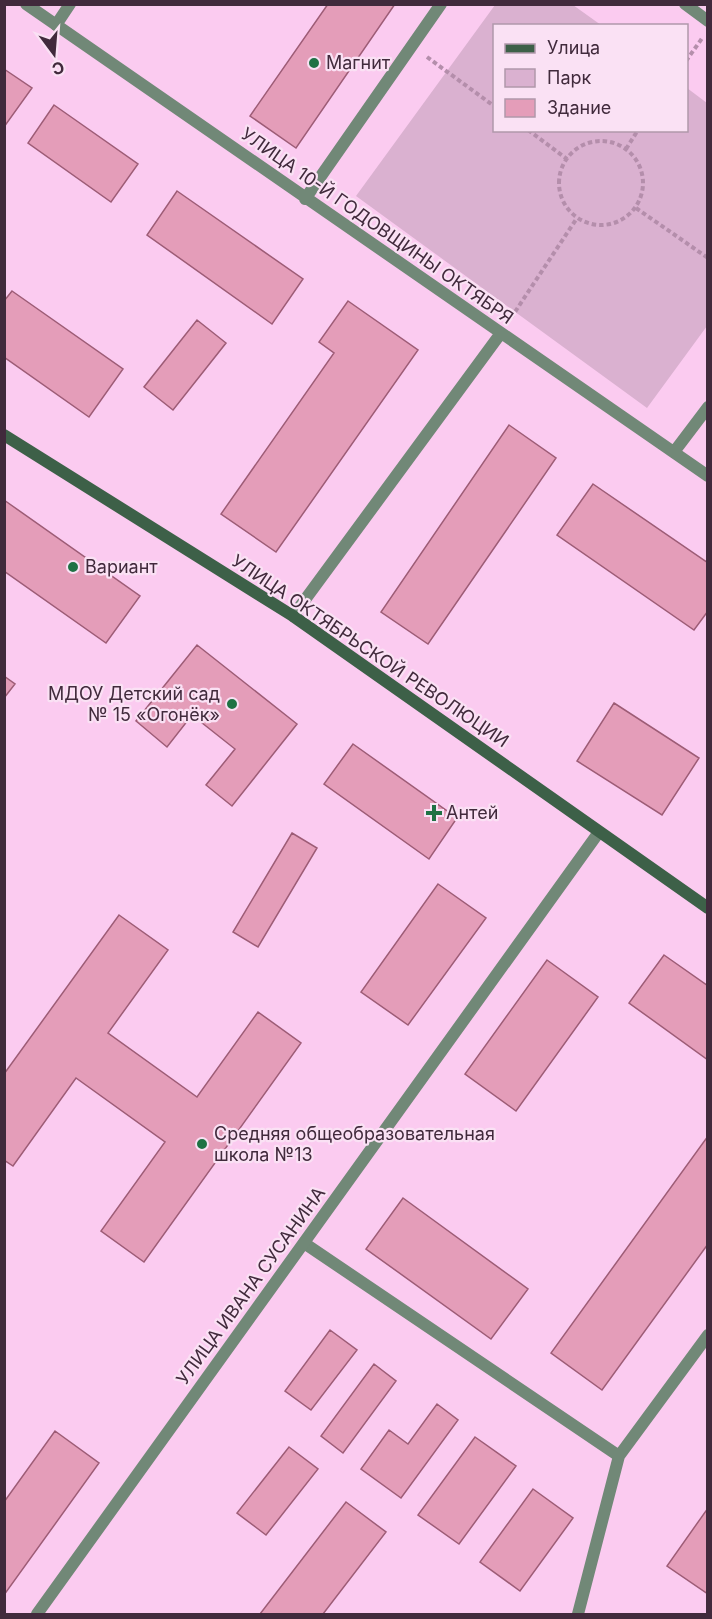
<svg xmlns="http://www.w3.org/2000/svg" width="712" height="1619" font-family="Inter,sans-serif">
  <rect width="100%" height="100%" fill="#fbcbf0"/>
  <path fill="#dab1d0" d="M495 5H573L601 25 494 26V130H686L687 88 707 103V326L647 408 356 196Z"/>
  <path fill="#e49db9" stroke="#9d5c76" stroke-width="1.5" d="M328 4H395L296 148 250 116Z
    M4 69 32 88 4 127Z
    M54 105 138 164 111 202 28 143Z
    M177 191 303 279 272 324 147 235Z
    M12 291 123 369 89 417 4 357V301Z
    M348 301 418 350 276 552 221 514 334 353 319 342Z
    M197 320 226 343 173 410 144 387Z
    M509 425 556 458 428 644 381 612Z
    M593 484 708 563V611L694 630 557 535Z
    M4 500 140 596 106 643 4 571Z
    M197 645 297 724 232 806 206 785 235 749 192 715 167 747 136 721Z
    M4 676 15 684 4 698Z
    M614 703 699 758 662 815 577 761Z
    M353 744 457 818 429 859 324 784Z
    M292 833 317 848 258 947 233 932Z
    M438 884 486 918 408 1025 361 992Z
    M119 915 168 950 108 1033 197 1097 258 1012 301 1043 144 1262 101 1231 165 1142 76 1078 13 1166 4 1160V1074Z
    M664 955 708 986V1060L629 1003Z
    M547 960 598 997 516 1111 465 1074Z
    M708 1136V1244L602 1390 551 1353Z
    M403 1198 528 1289 491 1339 366 1249Z
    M330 1330 357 1350 311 1410 285 1391Z
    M374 1364 396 1381 343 1453 321 1436Z
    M437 1404 458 1420 401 1498 361 1469 389 1430 408 1444Z
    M55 1431 99 1463 4 1595V1502Z
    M475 1437 516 1466 459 1544 418 1515Z
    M289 1447 318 1469 266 1535 237 1513Z
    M533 1489 573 1518 520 1591 480 1562Z
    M346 1502 386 1532 323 1614H260Z
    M708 1508V1594L667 1566Z"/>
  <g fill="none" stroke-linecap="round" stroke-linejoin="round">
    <path stroke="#b48eab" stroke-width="4" stroke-dasharray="4.5 3" stroke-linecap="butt" d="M427 57 494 106
      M686 61 703 37
      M528 130 567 159
      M559 183a42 42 0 1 1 84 0a42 42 0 1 1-84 0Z
      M626 149 638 130
      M636 208 708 258
      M511 318 577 218"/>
    <path stroke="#718877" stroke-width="12" d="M56 25 70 4
      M304 1243 619 1456 708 1335
      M578 1614 619 1456"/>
    <path stroke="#718877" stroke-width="12" d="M26 4 708 476
      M685 4 708 21
      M305 199 441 4
      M674 452 708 407
      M293 616 501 333
      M37 1614 599 832"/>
    <path stroke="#3d6048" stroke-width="12" d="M4 435 293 616 708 908"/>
  </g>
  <g fill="#1f7244" stroke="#fae1f4" stroke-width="2">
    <circle cx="314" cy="63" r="6"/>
    <circle cx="73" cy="567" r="6"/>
    <circle cx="232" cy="704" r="6"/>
    <path d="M431 804h6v6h6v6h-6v6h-6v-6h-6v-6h6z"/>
    <circle cx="202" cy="1144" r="6"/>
  </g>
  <g text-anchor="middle" stroke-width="4.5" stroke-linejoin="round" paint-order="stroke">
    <g font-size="18" fill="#412a3c" stroke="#fae1f4" text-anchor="start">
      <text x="326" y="69">Магнит</text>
      <text x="85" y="573">Вариант</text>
      <text x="220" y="700" text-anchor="end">МДОУ Детский сад<tspan x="220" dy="21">№ 15 «Огонёк»</tspan></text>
      <text x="446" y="819">Антей</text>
      <text x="214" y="1140">Средняя общеобразовательная<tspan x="214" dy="21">школа №13</tspan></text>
    </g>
    <g font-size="18" fill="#412a3c" stroke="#fae1f4">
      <text transform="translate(377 226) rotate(35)" y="6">УЛИЦА 10-Й ГОДОВЩИНЫ ОКТЯБРЯ</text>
      <text transform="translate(370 651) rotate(34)" y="6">УЛИЦА ОКТЯБРЬСКОЙ РЕВОЛЮЦИИ</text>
      <text transform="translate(251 1286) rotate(-54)" y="6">УЛИЦА ИВАНА СУСАНИНА</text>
    </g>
  </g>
  <rect width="712" height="1619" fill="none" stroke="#412a3c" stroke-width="12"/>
  <rect x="493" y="24" width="195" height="108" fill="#fae1f4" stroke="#b098aa" stroke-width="1.5"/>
  <rect x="505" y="44" width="30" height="9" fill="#3d6048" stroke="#b098aa" stroke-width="1.5"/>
  <text x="547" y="54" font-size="18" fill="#412a3c">Улица</text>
  <rect x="505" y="69" width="30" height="18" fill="#dab1d0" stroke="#b098aa" stroke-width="1.5"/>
  <text x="547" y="84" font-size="18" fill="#412a3c">Парк</text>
  <rect x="505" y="99" width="30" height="18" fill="#e49db9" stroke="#b098aa" stroke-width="1.5"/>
  <text x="547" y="114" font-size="18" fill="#412a3c">Здание</text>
  <g transform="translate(54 54) rotate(164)" stroke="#fae1f4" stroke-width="4.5" paint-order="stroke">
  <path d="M0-4.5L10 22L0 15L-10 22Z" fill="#412a3c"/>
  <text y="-9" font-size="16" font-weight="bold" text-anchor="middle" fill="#412a3c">С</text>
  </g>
</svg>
